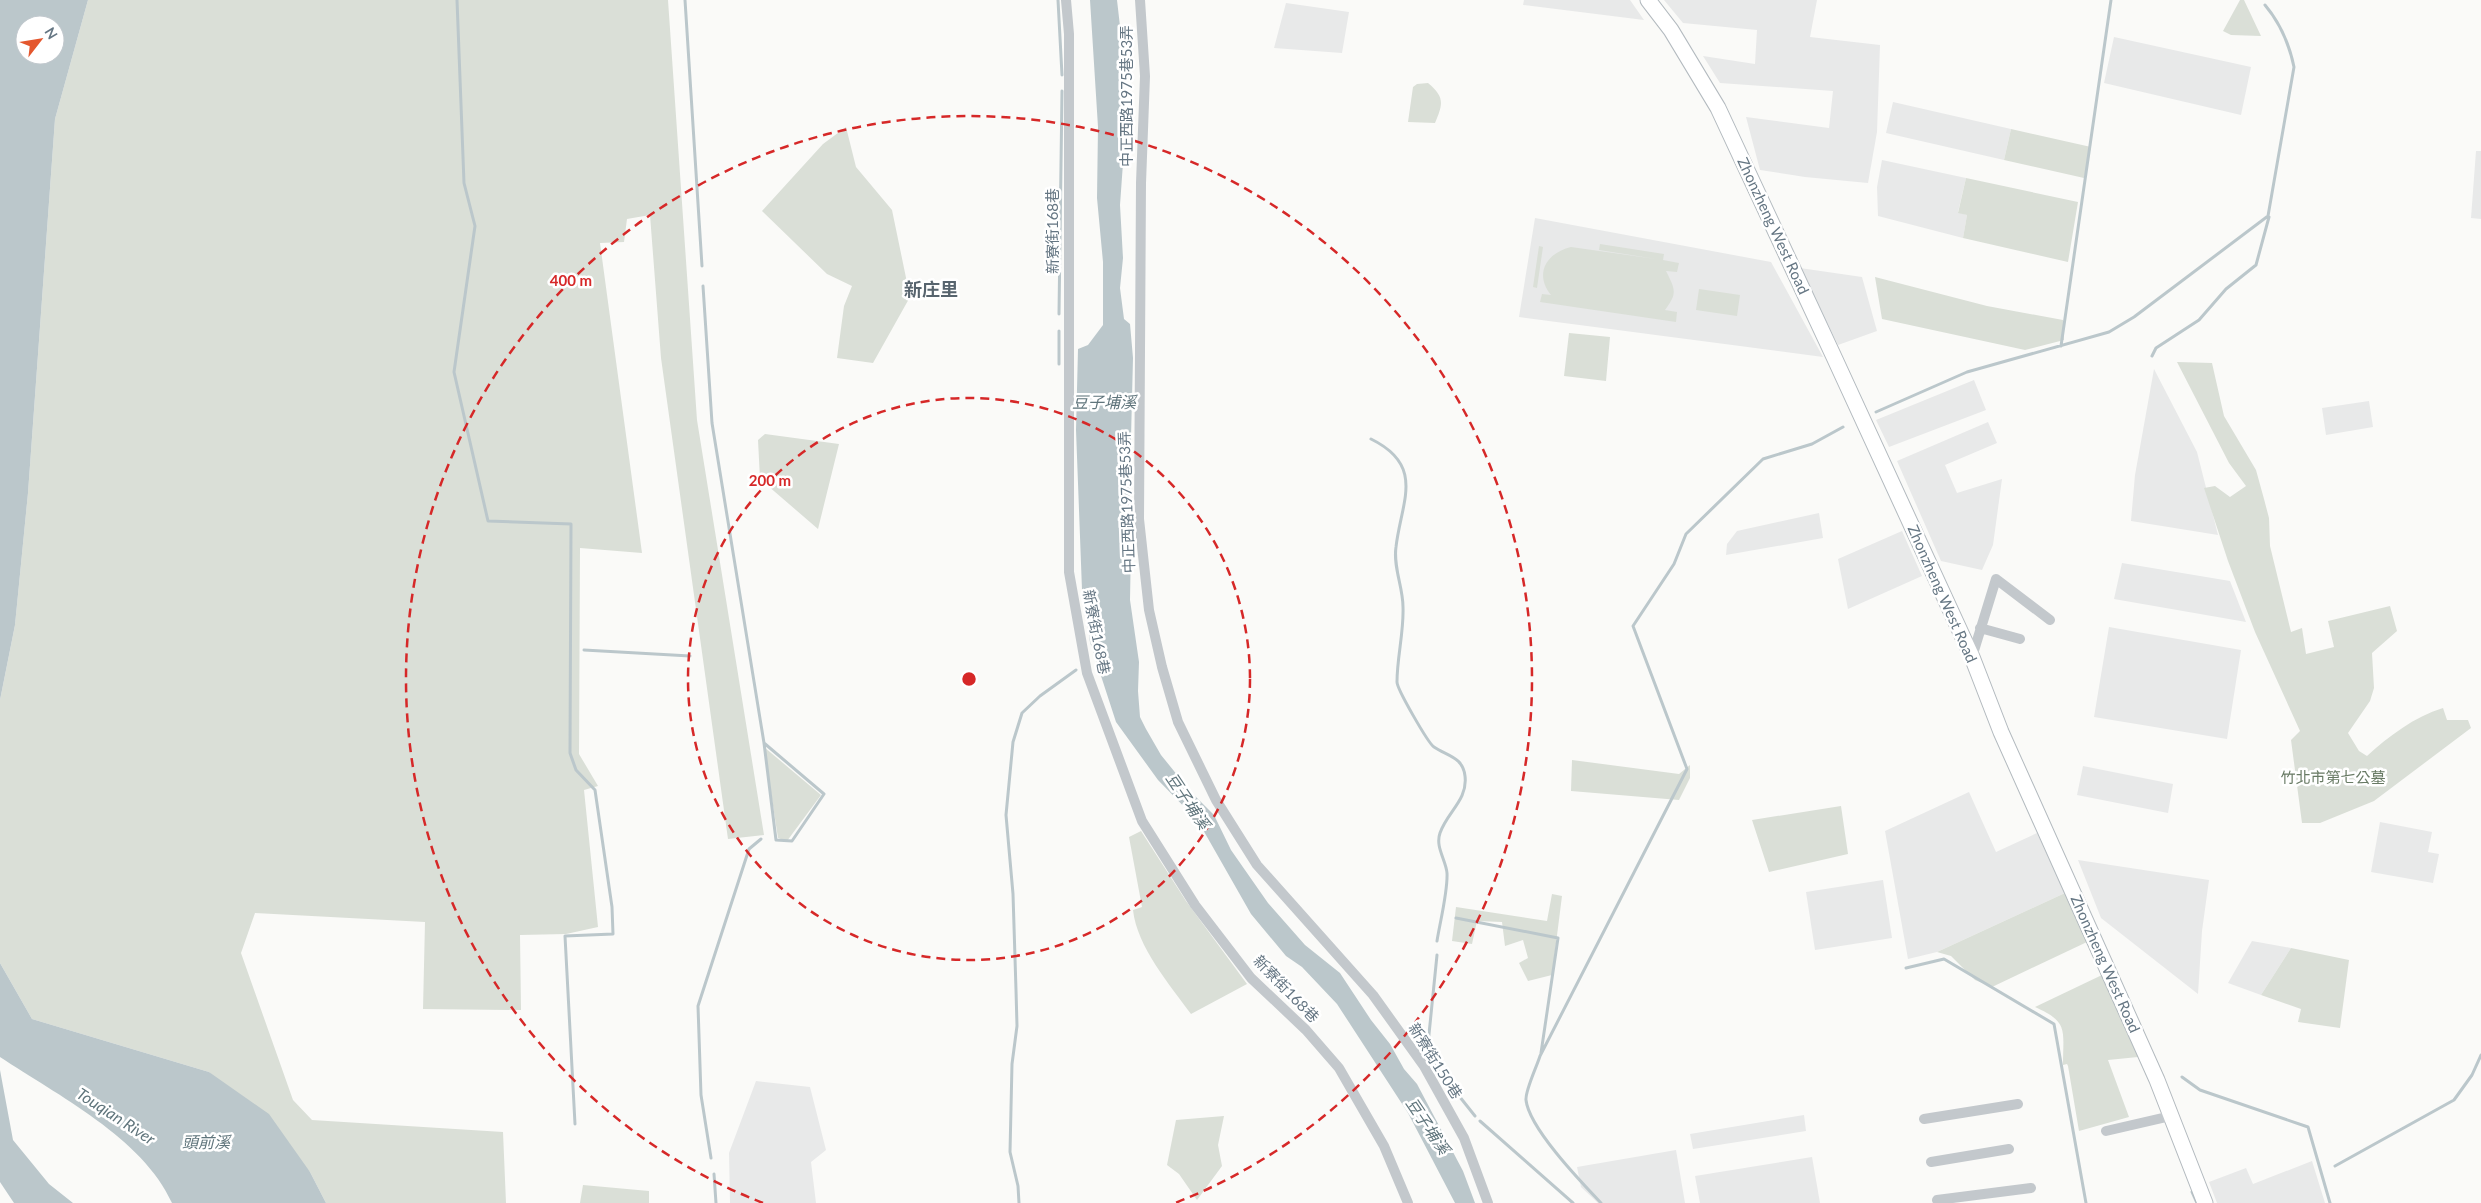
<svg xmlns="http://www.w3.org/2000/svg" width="2481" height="1203" font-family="Lato,'Noto Sans TC',sans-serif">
  <rect width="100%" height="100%" fill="#fafaf8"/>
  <path fill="#e8e9e9" d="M1524 0H1630L1644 20 1523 5Z
    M1664 0H1817L1810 37 1880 45 1877 132 1868 183 1805 177 1760 170 1746 117 1829 128 1833 91 1720 83 1703 56 1755 64 1757 30 1683 23Z
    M1286 3 1349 12 1342 53 1274 48Z
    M2114 37 2251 67 2241 115 2104 83Z
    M1893 102 2011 129 2004 160 1886 133Z
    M2476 151H2481V219L2471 218Z
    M1882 160 1966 178 1958 212 1967 215 1963 238 1878 216 1877 187Z
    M1535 218 1771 262 1823 357 1519 317Z
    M1800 268 1862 277 1877 331 1838 345Z
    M2154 369 2197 452 2218 535 2131 521 2135 475Z
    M1974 380 1986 410 1889 447 1876 420Z
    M2369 401 2373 427 2326 435 2322 408Z
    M1988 422 1997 443 1945 465 1957 493 2002 479 1993 545 1982 570 1941 561 1897 461Z
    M1819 513 1823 538 1726 555 1727 544 1737 531Z
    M1902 531 1922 576 1848 609 1838 559Z
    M2122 563 2230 581 2246 622 2114 599Z
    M2109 627 2241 650 2227 739 2094 717Z
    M2083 766 2173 784 2168 813 2077 795Z
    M1969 792 1996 852 2037 833 2065 893 1937 952 1908 959 1885 831Z
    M2380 822 2432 832 2428 852 2439 854 2433 883 2371 872Z
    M2078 860 2209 880 2202 931 2198 994 2101 918Z
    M1883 880 1892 938 1815 950 1806 892Z
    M2252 941 2291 948 2261 995 2228 983Z
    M756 1081 810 1087 826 1150 811 1162 816 1203H730L729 1153Z
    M1804 1115 1806 1131 1693 1149 1690 1134Z
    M1676 1150 1685 1203H1598L1581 1187 1577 1167Z
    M1812 1157 1820 1203H1700L1695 1176Z
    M2312 1161 2325 1203H2217L2209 1182 2246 1168 2253 1184Z"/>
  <path fill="#dadfd7" d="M88 0H668L697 420 764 835 728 839 661 358 650 215 627 219 624 242 600 243 642 553 580 548 579 754 598 786 584 790 598 927 566 934 520 935 521 1010 423 1009 425 922 255 913 241 953 293 1100 312 1120 503 1132 506 1203H326L310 1172 209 1072 32 1019 0 963V700L15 625 28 493 55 119Z
    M2240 0H2244L2261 36 2231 35 2223 31Z
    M1428 83C1445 97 1443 104 1435 123L1408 122 1413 87 1417 84Z
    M846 127 856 167 892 210 910 297 873 363 837 358 844 306 852 286 827 274 762 211 823 144Z
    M2011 129 2091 147 2084 178 2004 160Z
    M1966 178 2078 202 2068 262 1963 238 1967 215 1958 213Z
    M1600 244 1664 254 1663 260 1679 263 1677 272 1666 271C1675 289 1678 293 1665 310L1677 312 1676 322 1540 302 1542 294 1551 295C1534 274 1546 253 1571 247L1656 259 1599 250Z
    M1539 246 1543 247 1537 288 1533 287Z
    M1875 277 1987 306 2063 320 2064 340 2025 350 1882 319Z
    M1699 289 1740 295 1737 316 1696 310Z
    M1569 333 1610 337 1606 381 1564 376Z
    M2177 362 2212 363 2224 416 2256 470 2264 499 2269 518 2270 546 2291 632 2302 628 2306 654 2334 647 2328 621 2390 606 2397 631 2372 653 2374 688 2370 701 2348 733 2359 751 2367 756C2389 736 2414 717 2443 708L2447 720H2468L2471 728 2374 801 2320 823H2302L2291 740 2300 731 2255 632 2228 561 2204 488 2215 486 2230 497 2246 486 2229 463Z
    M765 434 839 444 818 529 760 479 758 440Z
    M764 747 821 795 787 841 778 838Z
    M1572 760 1679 774 1690 765V778L1679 800 1571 791Z
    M1841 806 1848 854 1769 872 1752 820Z
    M1141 831 1186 901 1247 984 1191 1014C1170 985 1137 947 1133 910L1142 907 1129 837Z
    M2065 893 2087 942 1992 987 1975 980 1951 956 1937 952Z
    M1552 894 1562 896 1552 975 1528 981 1519 963 1528 958 1523 940 1505 946 1502 922 1477 921 1472 944 1452 941 1456 907 1547 921Z
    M2291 948 2349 960 2340 1028 2298 1022 2301 1009 2261 995Z
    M2102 975 2138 1057 2108 1060 2129 1117 2079 1131 2068 1066 2067 1064 2063 1065C2063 1030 2069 1022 2035 1007Z
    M1224 1116 1218 1145 1222 1166 1197 1200 1179 1174 1167 1165 1176 1120Z
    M583 1185 649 1191V1203H580Z"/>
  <path fill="#bbc7cb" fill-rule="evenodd" d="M0 0H88L55 119 28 493 15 625 0 700ZM25 25H55V55H25Z
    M1090 0H1117L1121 35V115L1125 135 1120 205 1123 258 1120 288 1124 319 1130 324 1133 358 1129 517 1131 543 1130 600 1139 662 1138 691 1140 717 1146 729 1161 755 1191 792 1214 815 1231 850 1268 903 1305 945 1340 973 1371 1020 1390 1044 1404 1069 1417 1084 1463 1171 1475 1203H1455L1408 1113 1337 1004 1302 967 1286 956 1251 914 1198 821 1158 780 1116 722 1090 642 1082 590 1076 430 1078 349 1088 345 1103 325V262L1097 198 1098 127Z
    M0 963 32 1019 209 1072 269 1114 310 1172 326 1203H172C143 1138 57 1095 0 1057Z
    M0 1070 13 1140 49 1184 73 1203H14L0 1182Z"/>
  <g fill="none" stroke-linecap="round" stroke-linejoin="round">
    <path stroke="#bbc7cb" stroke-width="3" d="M457 0 464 183 475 226 454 372 488 521 571 524 570 753 576 770 595 790 612 907 613 934 565 936 575 1124
      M685 0 702 266
      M1058 0 1062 75
      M703 286 712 423 764 743 776 840 792 841 824 794 764 743
      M1059 314 1062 91
      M1059 331V364
      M2061 346 2111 0
      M2152 356 2156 348 2199 320 2226 289 2256 265 2269 217
      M1876 412 1967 372 2109 332 2134 317 2268 216 2294 67C2289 43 2281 24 2265 5
      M1371 439C1426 466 1401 502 1396 547 1393 567 1403 587 1403 607 1404 632 1397 657 1397 682 1397 689 1428 743 1434 747 1447 756 1463 757 1465 776 1468 800 1447 812 1440 833 1435 847 1446 860 1447 873 1448 891 1440 922 1437 941
      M584 650 690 656
      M1456 918 1558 938 1541 1053
      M1437 955 1428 1044 1432 1062 1475 1116
      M1906 968 1944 959 2054 1024 2086 1203
      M2182 1077 2200 1090 2308 1127 2330 1203
      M1480 1121 1573 1203
      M711 1158 701 1095 698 1006 749 849 761 839
      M2335 1166 2454 1100 2472 1075 2481 1055
      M714 1174 716 1203
      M2192 1192 2197 1203
      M1019 1203 1018 1186 1010 1152 1012 1064 1017 1026 1016 990 1013 894 1006 815 1013 742 1022 713 1040 696 1076 670
      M1601 1203C1581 1182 1529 1128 1526 1100 1525 1091 1537 1066 1540 1056L1687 769 1633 626 1674 564 1686 534 1763 459 1812 444 1843 427"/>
    <defs>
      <path id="secondary" d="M1648 0 1671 30 1718 108 1834 357 1972 657 2001 732 2157 1080 2205 1203"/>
    </defs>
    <use href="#secondary" stroke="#b3babf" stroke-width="17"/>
    <path stroke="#c3c8cc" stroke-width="10" d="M1066 0 1069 34V572L1087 673 1142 821 1195 905 1251 978 1306 1030 1339 1068 1384 1146 1408 1203
      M1140 0 1145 76 1141 183 1139 519 1149 610 1162 667 1178 722 1216 800 1257 865 1373 995 1424 1066 1464 1138 1488 1203
      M1980 628 2020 639
      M1972 657 1996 579 2050 620
      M1924 1119 2018 1104
      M2106 1131 2171 1116
      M1931 1162 2009 1149
      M1937 1200 2031 1188"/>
    <use href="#secondary" stroke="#fff" stroke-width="15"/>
  </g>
  <g fill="none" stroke="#d62828" stroke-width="2.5" stroke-dasharray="9 6">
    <circle cx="969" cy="679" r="281"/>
    <path d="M763 1203A563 563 0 1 1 1175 1203"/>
  </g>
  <g text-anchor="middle" stroke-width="5" stroke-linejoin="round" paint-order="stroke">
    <g font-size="15" fill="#657683" stroke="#fff">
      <text transform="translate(1127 96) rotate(-90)" y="5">中正西路1975巷53弄</text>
      <text transform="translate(1773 226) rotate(65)" y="5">Zhonzheng West Road</text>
      <text transform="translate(1053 231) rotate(-90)" y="5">新寮街168巷</text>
      <text transform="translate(1127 502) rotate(-92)" y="5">中正西路1975巷53弄</text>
      <text transform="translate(1942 594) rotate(66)" y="5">Zhonzheng West Road</text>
      <text transform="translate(1096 632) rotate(79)" y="5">新寮街168巷</text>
      <text transform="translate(2105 964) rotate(66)" y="5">Zhonzheng West Road</text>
      <text transform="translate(1286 989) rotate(46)" y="5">新寮街168巷</text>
      <text transform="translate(1435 1061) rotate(58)" y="5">新寮街150巷</text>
    </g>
    <g font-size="15" fill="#687a64" stroke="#fff">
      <text x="2333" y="783">竹北市第七公墓</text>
    </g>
    <g font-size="16" font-style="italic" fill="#60757c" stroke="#fff">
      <text x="1104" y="408">豆子埔溪</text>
      <text transform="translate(1188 801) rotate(56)" y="6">豆子埔溪</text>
      <text transform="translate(116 1116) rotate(33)" y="6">Touqian River</text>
      <text transform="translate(1428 1126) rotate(56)" y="6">豆子埔溪</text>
      <text x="206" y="1148">頭前溪</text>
    </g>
    <g font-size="18" font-weight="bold" fill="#57646e" stroke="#fff">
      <text x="931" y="296">新庄里</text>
    </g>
  </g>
  <circle cx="969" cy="679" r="8" fill="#d62828" stroke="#fff" stroke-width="2.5"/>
  <g font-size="15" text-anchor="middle" font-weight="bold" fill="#d62828" stroke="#fff" stroke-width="5" stroke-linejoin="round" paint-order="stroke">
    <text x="571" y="286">400 m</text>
    <text x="770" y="486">200 m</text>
  </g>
  <g transform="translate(40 40) rotate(59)"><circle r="24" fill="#ffffff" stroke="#c1c8cd"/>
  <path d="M0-4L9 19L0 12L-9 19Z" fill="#e4572e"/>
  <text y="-8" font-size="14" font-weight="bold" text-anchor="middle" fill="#657683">N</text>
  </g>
</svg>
